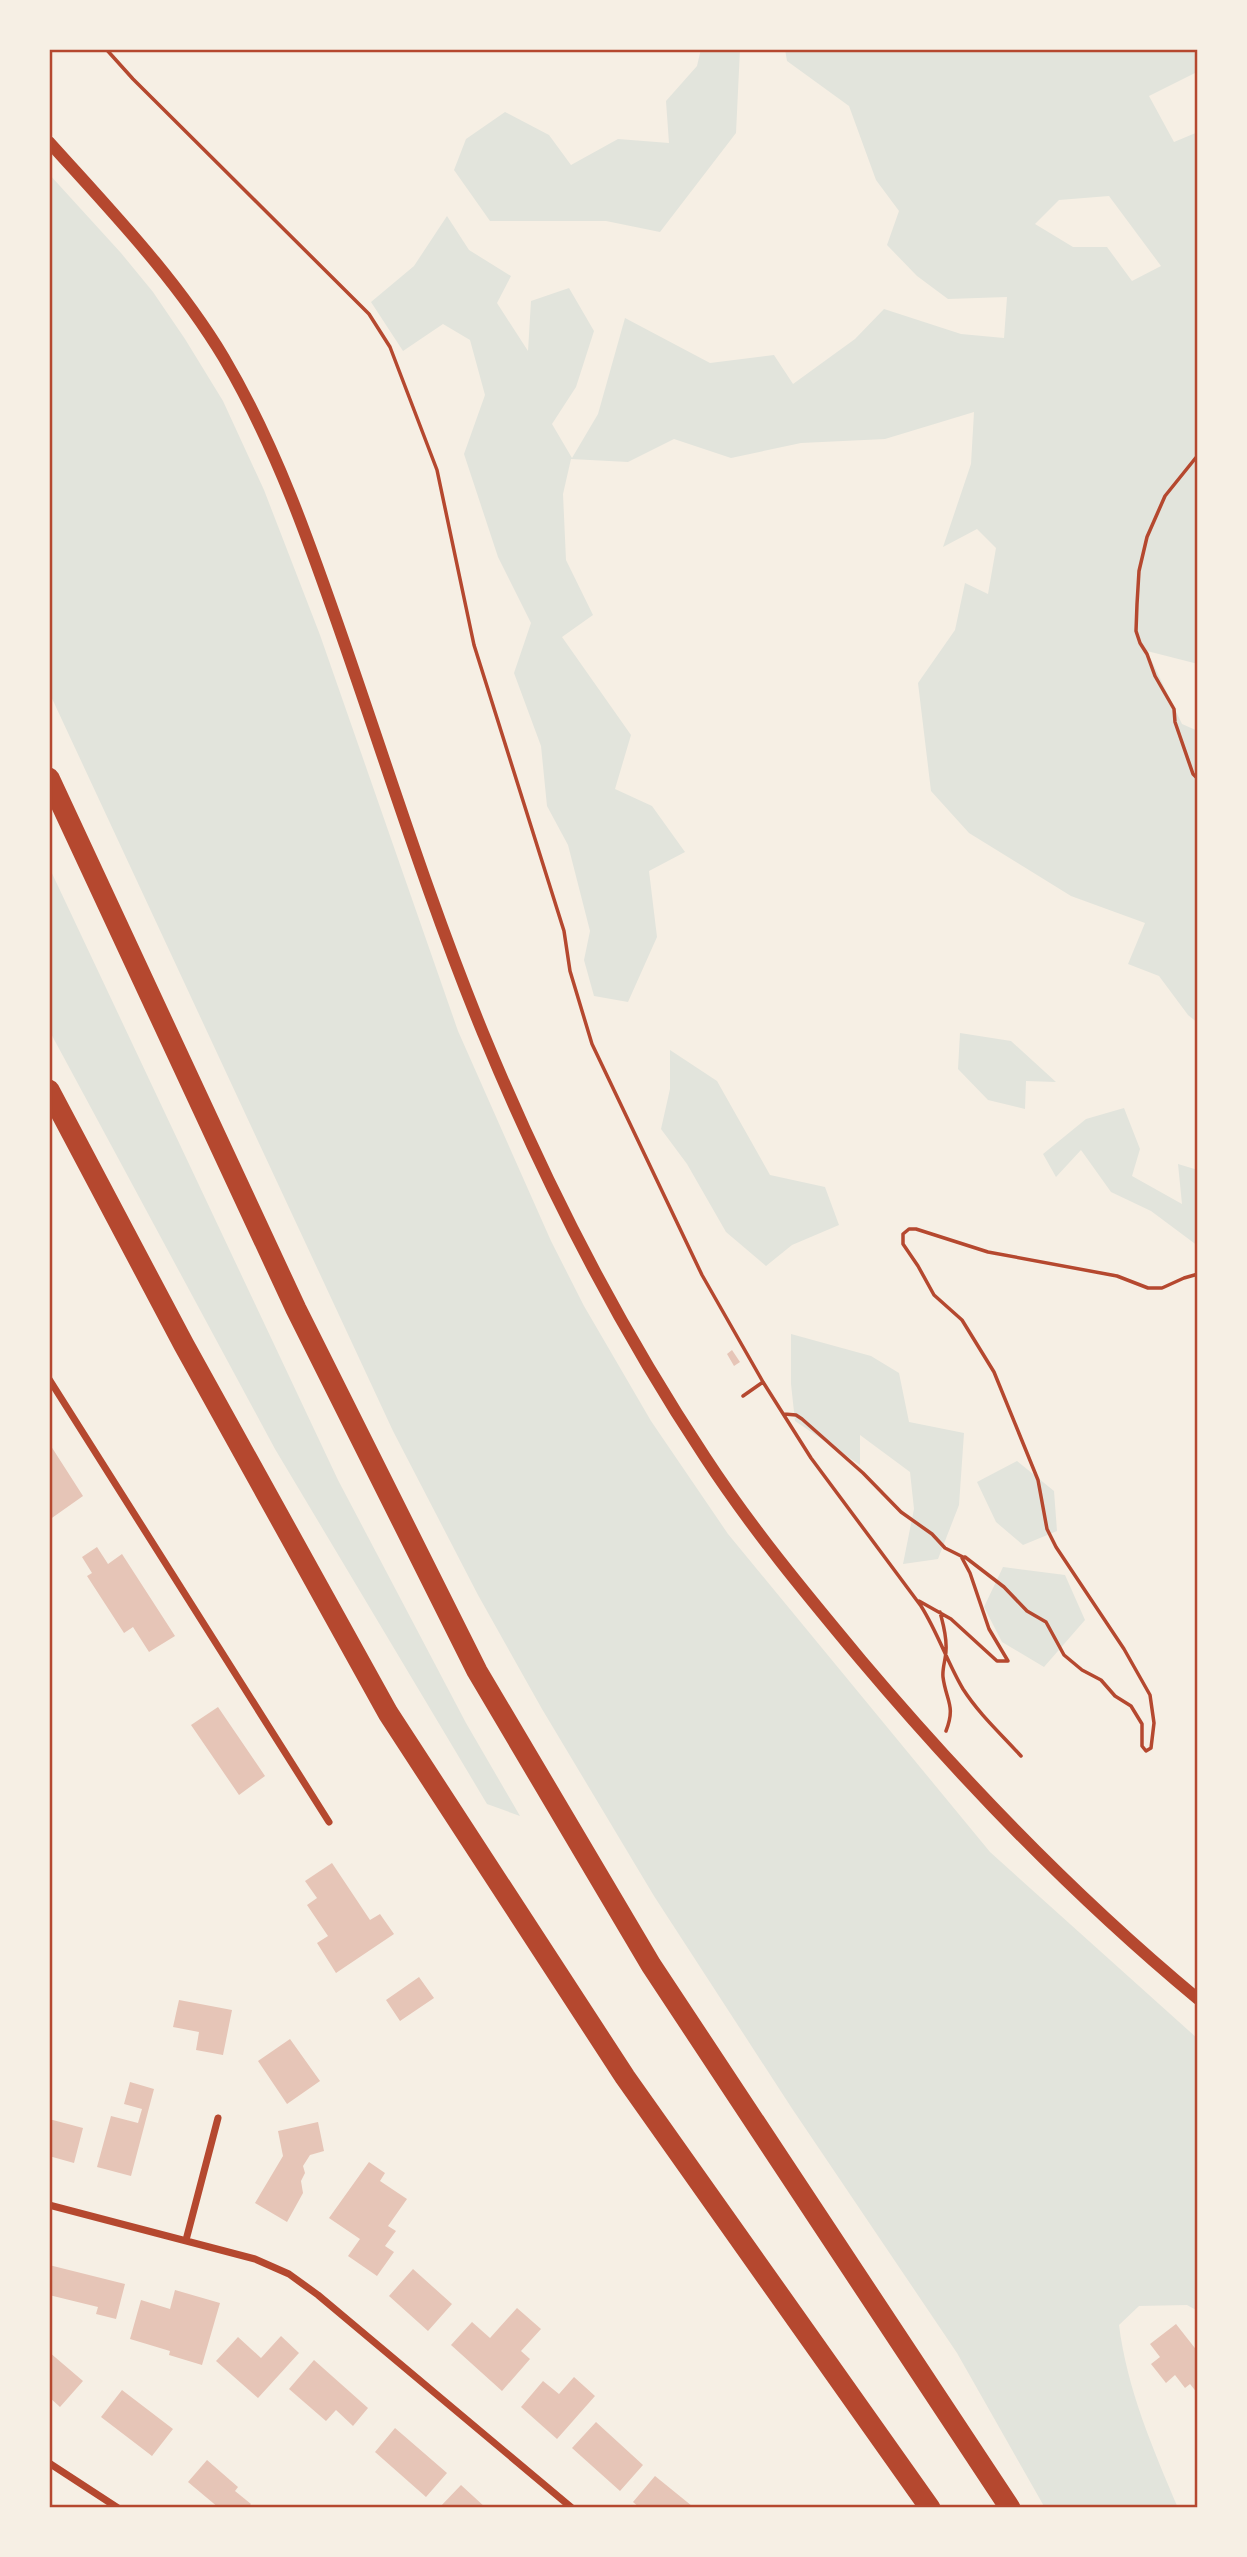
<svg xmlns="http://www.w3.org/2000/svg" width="1247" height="2557" font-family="'Noto Sans',sans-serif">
  <rect width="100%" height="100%" fill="#f6efe4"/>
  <path fill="#e2e4dc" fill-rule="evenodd" d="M701 49H740L736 133 660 232 606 221H490L454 170 466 139 505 112 549 135 571 165 618 139 669 143 666 101 697 66Z
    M785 49H1198V74L1195 73 1149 96 1174 142 1198 132V664L1147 651 1182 724 1198 731V1023L1188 1015 1159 976 1128 964 1145 923 1071 896 969 833 931 791 918 683 955 630 965 583 988 594 996 548 977 529 943 547 971 464 974 412 885 439 801 443 731 458 674 439 628 462 571 459 563 494 566 560 593 615 562 637 631 735 615 789 652 806 685 852 649 871 657 937 628 1002 594 996 584 960 590 931 568 845 547 806 541 746 514 673 531 623 498 557 464 454 485 395 470 340 443 324 403 351 371 302 414 266 447 216 469 250 511 276 497 303 528 351 531 301 569 288 594 331 576 387 552 424 572 458 598 414 625 318 710 363 774 355 793 384 855 339 884 309 961 334 1004 338 1007 297 948 299 917 276 887 245 899 211 876 180 849 106 787 61ZM1109 196 1161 266 1132 281 1107 247H1073L1035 224 1059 200Z
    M49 174 121 253 153 292 185 339 223 401 264 490 320 635 458 1031 551 1241 584 1306 651 1421 728 1534 990 1852 1198 2039V2311L1187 2305 1139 2306 1119 2325C1127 2389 1153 2449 1178 2508H1045L957 2353 791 2107 654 1896 542 1709 478 1595 393 1431 49 692Z
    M49 867 338 1480 466 1723 520 1816 487 1804 275 1449 49 1030Z
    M960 1033 1011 1041 1056 1082 1026 1081 1025 1109 988 1100 958 1069Z
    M670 1050 717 1081 770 1175 825 1187 839 1225 792 1245 766 1266 726 1232 687 1164 661 1129 670 1089Z
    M1124 1108 1140 1149 1132 1176 1182 1204 1178 1164 1198 1170V1246L1151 1211 1111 1192 1081 1150 1056 1177 1043 1154 1086 1119Z
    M791 1334 871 1356 899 1373 909 1422 964 1433 959 1505 938 1559 903 1564 914 1509 910 1472 860 1435V1465L795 1421 791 1384Z
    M1017 1461 1054 1491 1057 1531 1023 1545 996 1522 977 1482Z
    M1003 1567 1065 1575 1085 1620 1044 1667 1002 1642 984 1607Z"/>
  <path fill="#e6c5b7" d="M732 1350 740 1362 734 1366 727 1354Z
    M49 1443 83 1496 49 1520Z
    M97 1547 108 1564 122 1554 175 1636 149 1652 133 1627 124 1633 87 1576 92 1573 82 1557Z
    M218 1707 265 1776 239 1795 191 1725Z
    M332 1863 370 1920 380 1914 394 1934 336 1973 317 1943 328 1936 307 1905 317 1898 305 1881Z
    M419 1977 434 1998 400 2021 386 2000Z
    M179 2000 232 2010 223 2055 196 2050 199 2032 173 2027Z
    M290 2039 320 2081 287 2104 258 2061Z
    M130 2082 154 2089 131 2176 97 2167 111 2116 138 2123 142 2109 124 2104Z
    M49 2119 83 2128 74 2163 49 2156Z
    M318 2122 324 2151 310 2155 303 2166 305 2173 301 2181 303 2193 287 2222 255 2203 283 2156 278 2131Z
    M369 2162 385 2173 380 2181 407 2199 388 2226 396 2231 385 2246 394 2252 377 2276 348 2256 360 2239 329 2218Z
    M49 2265 125 2284 116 2319 96 2314 98 2307 49 2295Z
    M413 2269 452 2304 428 2331 389 2296Z
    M175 2290 220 2303 202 2365 169 2355 170 2351 130 2339 141 2300 170 2309Z
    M517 2308 541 2329 521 2351 530 2359 502 2391 451 2345 472 2322 490 2338Z
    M1176 2324 1198 2352V2394L1190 2384 1185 2388 1175 2375 1166 2383 1151 2364 1160 2357 1150 2344Z
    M281 2336 299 2353 258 2398 216 2361 238 2337 261 2358Z
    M49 2352 83 2381 60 2407 49 2397Z
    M314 2360 368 2408 353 2426 336 2410 326 2421 289 2389Z
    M574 2377 595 2396 557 2439 521 2407 543 2381 559 2394Z
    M122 2390 173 2429 152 2456 101 2417Z
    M596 2422 643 2465 620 2491 572 2448Z
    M395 2428 447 2473 426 2497 375 2452Z
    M207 2460 238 2487 235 2491 251 2504 247 2508H219L188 2482Z
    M655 2476 692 2506 691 2508H640L633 2502Z
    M461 2485 486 2508H439Z"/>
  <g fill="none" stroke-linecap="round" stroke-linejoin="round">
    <path stroke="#b5482f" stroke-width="3.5" d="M106 49 133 79 369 314 390 347 437 470 474 645 564 931 570 971 592 1044 702 1275 763 1382 811 1458 921 1606C938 1633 948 1664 963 1689 979 1714 1001 1734 1021 1756
      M1198 455 1165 496 1147 537 1139 571 1137 604 1136 631 1140 643 1147 654 1155 676 1174 709 1175 722 1193 774 1198 779
      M743 1396 763 1382
      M784 1414 796 1415 802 1419 863 1473 901 1512 932 1534 945 1548 963 1557
      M919 1601 951 1619 997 1661H1008L989 1629 970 1573 962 1558 965 1557 1004 1587 1027 1611 1046 1622 1064 1655 1082 1670 1101 1680 1115 1696 1131 1706 1142 1724V1746L1146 1751 1151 1748 1154 1723 1150 1695 1124 1649 1056 1547 1047 1529 1038 1480 994 1372 962 1320 934 1295 918 1266 903 1244V1234L909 1229H916L988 1252 1117 1276 1148 1288H1162L1184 1278 1198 1274
      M940 1612C943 1624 947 1636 946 1650 946 1659 942 1668 943 1677 946 1701 956 1705 946 1731"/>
    <path stroke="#b5482f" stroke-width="7" d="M49 1379 329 1822
      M49 2205 255 2259 289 2274 318 2295 572 2508
      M186 2240 218 2118
      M49 2463 118 2508"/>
    <path stroke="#b5482f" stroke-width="12" d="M49 142C111 211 176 278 224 358 277 448 311 547 345 645 390 775 431 906 483 1033 544 1181 617 1324 705 1457 752 1529 806 1594 861 1660 964 1782 1075 1897 1198 1999"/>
    <path stroke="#b5482f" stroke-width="21" d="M49 778 296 1309 477 1671 651 1965 1010 2508
      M49 1090 184 1345 388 1713 625 2077 930 2508"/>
  </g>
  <rect width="1247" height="2557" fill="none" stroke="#f6efe4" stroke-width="102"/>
  <rect x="51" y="51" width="1145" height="2455" fill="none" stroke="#b5482f" stroke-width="2.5"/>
</svg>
